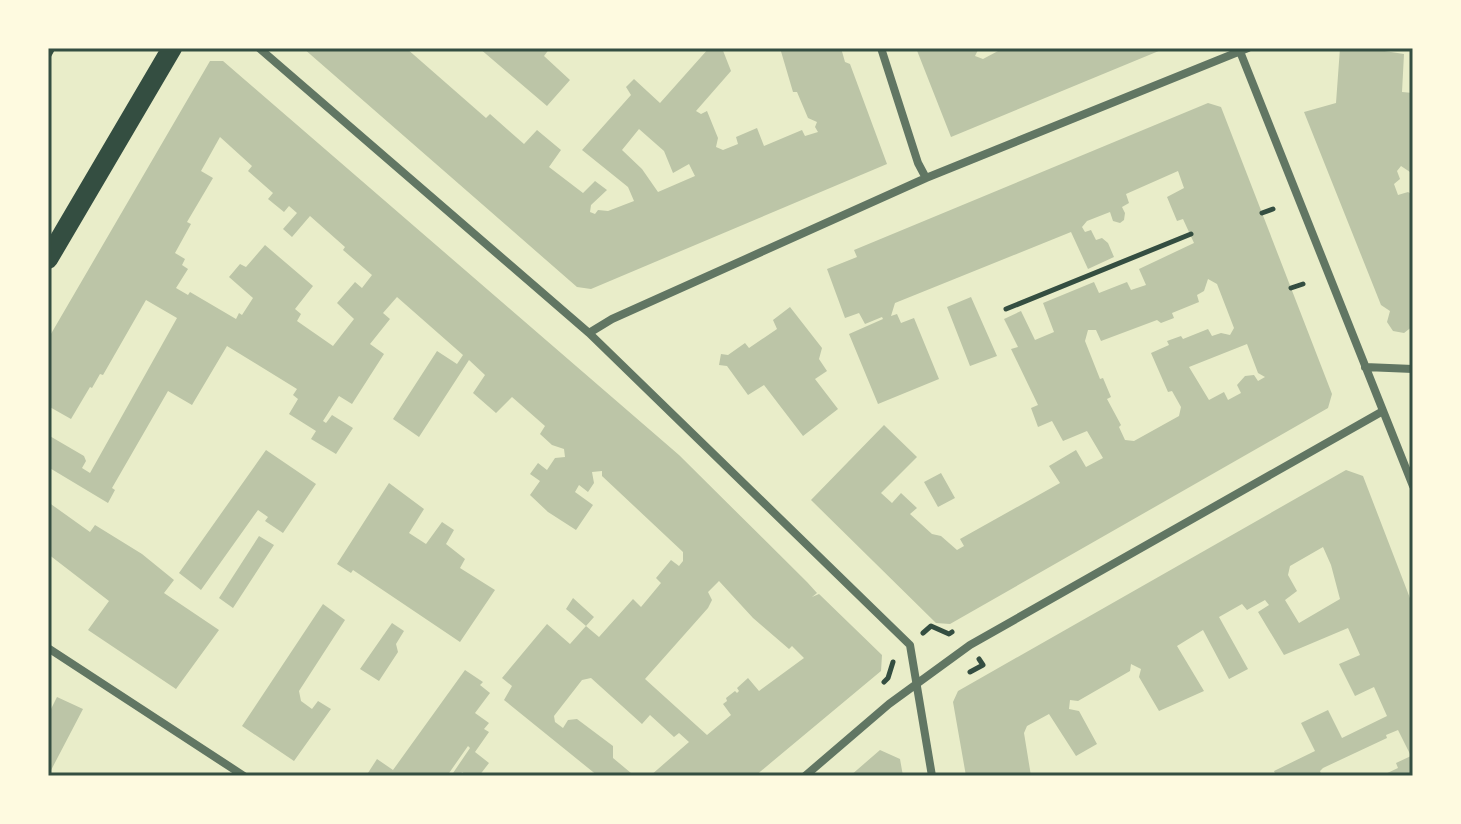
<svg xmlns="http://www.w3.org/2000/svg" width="1461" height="824" font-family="'DM Sans',sans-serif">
  <rect width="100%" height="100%" fill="#e9edc9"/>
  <path fill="#bcc5a7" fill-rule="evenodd" d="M303 48H406L486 118 490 114 524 144 537 130 561 150 549 167 583 193 595 181 607 190 591 205 590 212 595 214 598 210 608 211 634 201 628 187 582 150 631 95 626 87 634 79 660 103 709 48H722L731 71 696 111 701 114 707 111 718 138 716 147 723 150 738 144 736 137 757 128 764 146 802 130 805 136 818 132 815 127 817 122 808 118 797 92H793L780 48H841L845 62 850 64 887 164 591 289 577 287ZM639 129 664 151 673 173 689 164 695 176 658 192 642 169 622 150Z
    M479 48H550L544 56 570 80 547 106Z
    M916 48H979L975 56 983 59 998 51 997 48H1166L951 137Z
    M1340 48H1365L1404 54 1402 92 1413 93V174L1401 166 1397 171 1400 179 1394 184 1398 195 1408 192 1413 195V326L1404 333 1393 331 1387 322 1390 311 1381 305 1304 112 1336 103Z
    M210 61H223L679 455 807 582 817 593 812 597 819 594 882 655 881 671 755 776H650L689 742 679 733 674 737 650 715 642 724 591 678 582 680 554 716 555 722 563 728 568 720 577 719 613 746V758L631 773 627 776H598L504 700 512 686 502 678 547 624 570 644 586 626 599 637 633 599 641 607 661 583 656 578 671 560 679 566 683 561V552L602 476V471L592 472 594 483 588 492 579 485 575 492 593 505 576 530 548 512 530 495 540 481 530 474 538 463 547 470 555 458 565 457 564 449 552 445 540 434 545 426 512 397 496 413 473 393 485 375 469 360 419 437 393 419 437 351 457 364 463 355 397 297 383 313 390 319 370 344 384 354 352 404 339 396 323 421 326 423 332 415 353 428 336 454 311 439 316 431 289 414 298 399 293 395 297 389 227 346 192 405 168 391 112 488 115 490 108 503 48 467V435L84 456 86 461 82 468 90 473 177 318 146 300 103 375 100 374 92 388 90 387 71 419 48 406V339ZM220 137 252 166 248 171 273 193 268 199 284 212 289 206 297 213 283 229 292 237 310 216 345 247 343 250 372 275 362 288 355 282 337 303 354 319 333 346 297 321 301 314 295 309 313 286 265 245 246 267 240 264 229 277 253 298 242 315 239 313 236 319 190 292 188 295 176 288 188 269 182 265 185 259 175 253 191 224 187 222 213 178 201 171ZM719 581 753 618 789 649 792 646 804 658 759 691 748 678 737 688 739 691 737 693 735 691 726 698 727 701 723 704 731 715 707 735 645 679 708 608 712 600 708 592Z
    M1208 103 1221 107 1332 394 1328 408 950 624 936 623 811 500 884 425 917 457 881 493 892 503 901 493 917 508 910 514 932 534 941 536 957 550 964 546 960 539 1060 483 1049 466 1076 450 1086 467 1103 458 1087 431 1063 441 1052 421 1038 427 1031 408 1038 405 1011 349 1018 347 1004 319 1021 311 1035 340 1054 332 1043 303 1094 282 1099 293 1127 282 1131 290 1146 285 1139 269 1194 243 1183 219 1177 221 1167 197 1184 188 1178 171 1126 194 1129 203 1122 207 1125 213 1124 220 1120 223 1113 221 1110 212 1087 221 1082 227 1085 232 1091 230 1096 240 1102 238 1108 243 1114 257 1088 269 1071 232 895 303 891 316 897 314 901 323 914 318 939 379 878 404 849 334 883 319 882 317 865 324 859 313 845 318 827 269 857 257 854 250ZM1208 279 1217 284 1234 328 1230 335 1221 333 1212 336 1208 329 1183 339 1181 336 1167 341 1169 345 1151 353 1168 392 1172 391 1181 407 1179 416 1134 441 1125 440 1119 427 1121 425 1107 399 1111 397 1103 378 1100 379 1085 341 1088 330H1096L1101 341 1157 320 1161 323 1174 318 1172 313 1199 302 1197 295 1204 291ZM1247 344 1258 373 1265 377 1258 381 1254 375 1245 376 1237 385 1241 393 1228 400 1224 392 1209 400 1189 367Z
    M971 297 997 356 970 366 947 307Z
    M790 307 822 348 819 359 827 371 815 379 838 409 803 436 764 385 748 395 727 366 719 365 721 354 728 355 745 343 749 348 777 329 773 320Z
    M266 450 316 484 283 533 265 521 268 517 258 510 201 590 179 573Z
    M1346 470 1363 476 1413 606V776H1381L1398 768 1396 763 1411 756 1398 730 1386 735 1387 738 1323 768 1320 771 1322 776H1276L1274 771 1315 751 1301 723 1328 710 1342 738 1387 716 1374 687 1355 696 1339 664 1360 655 1348 628 1284 655 1258 612 1269 605 1265 600 1247 610 1242 604 1219 617 1248 669 1229 679 1203 630 1177 646 1204 691 1159 711 1139 677 1141 669 1131 664 1130 671 1078 701 1070 700 1069 709 1079 711 1097 744 1076 756 1049 714 1027 726 1024 733 1031 776H966L953 702 958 691ZM1323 547 1331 565 1340 599 1299 623 1285 600 1297 591 1288 575 1290 566Z
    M941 473 955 498 938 507 924 482Z
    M389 483 424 509 409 533 426 544 442 522 454 530 446 544 465 559 460 568 495 590 460 642 353 570 351 573 337 564Z
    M48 502 90 532 95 525 142 554 174 580 164 593 219 630 176 689 88 630 109 601 48 554Z
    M259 536 274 545 233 608 219 598Z
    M573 598 594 617 586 626 566 609Z
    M323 604 345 620 299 691 301 701 312 709 318 701 331 709 294 761 242 726Z
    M392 623 404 631 396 644 398 652 379 681 360 669Z
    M465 670 483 682 480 685 490 693 475 713 489 723 484 729 489 732 475 752 489 763 479 776H468L462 772 460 776H451L470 748 468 746 447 776H366L377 759 393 770Z
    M57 697 83 709 48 776V715Z
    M880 750 900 759 903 776H850Z"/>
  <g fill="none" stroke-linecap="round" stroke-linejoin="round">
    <path stroke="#344e41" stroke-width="5" d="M48 57 53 48
      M1262 213 1273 209
      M1291 288 1303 284
      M1006 309 1191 234
      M923 633 931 626 949 634 952 632
      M970 672 983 665 979 659
      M884 682 888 678 893 662"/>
    <path stroke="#617663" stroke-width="8" d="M259 48 589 333 910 645 932 776
      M881 48 918 163 926 178
      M1239 49 1413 486
      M589 333 612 319 926 178 1248 48
      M1365 367 1413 369
      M48 648 244 776
      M805 776 889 704 970 645 1383 411"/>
    <path stroke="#344e41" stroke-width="20" d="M48 259 172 48"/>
  </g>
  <rect width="1461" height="824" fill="none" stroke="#fefae0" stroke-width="100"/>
  <rect x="50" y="50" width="1361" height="724" fill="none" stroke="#344e41" stroke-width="3"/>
</svg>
